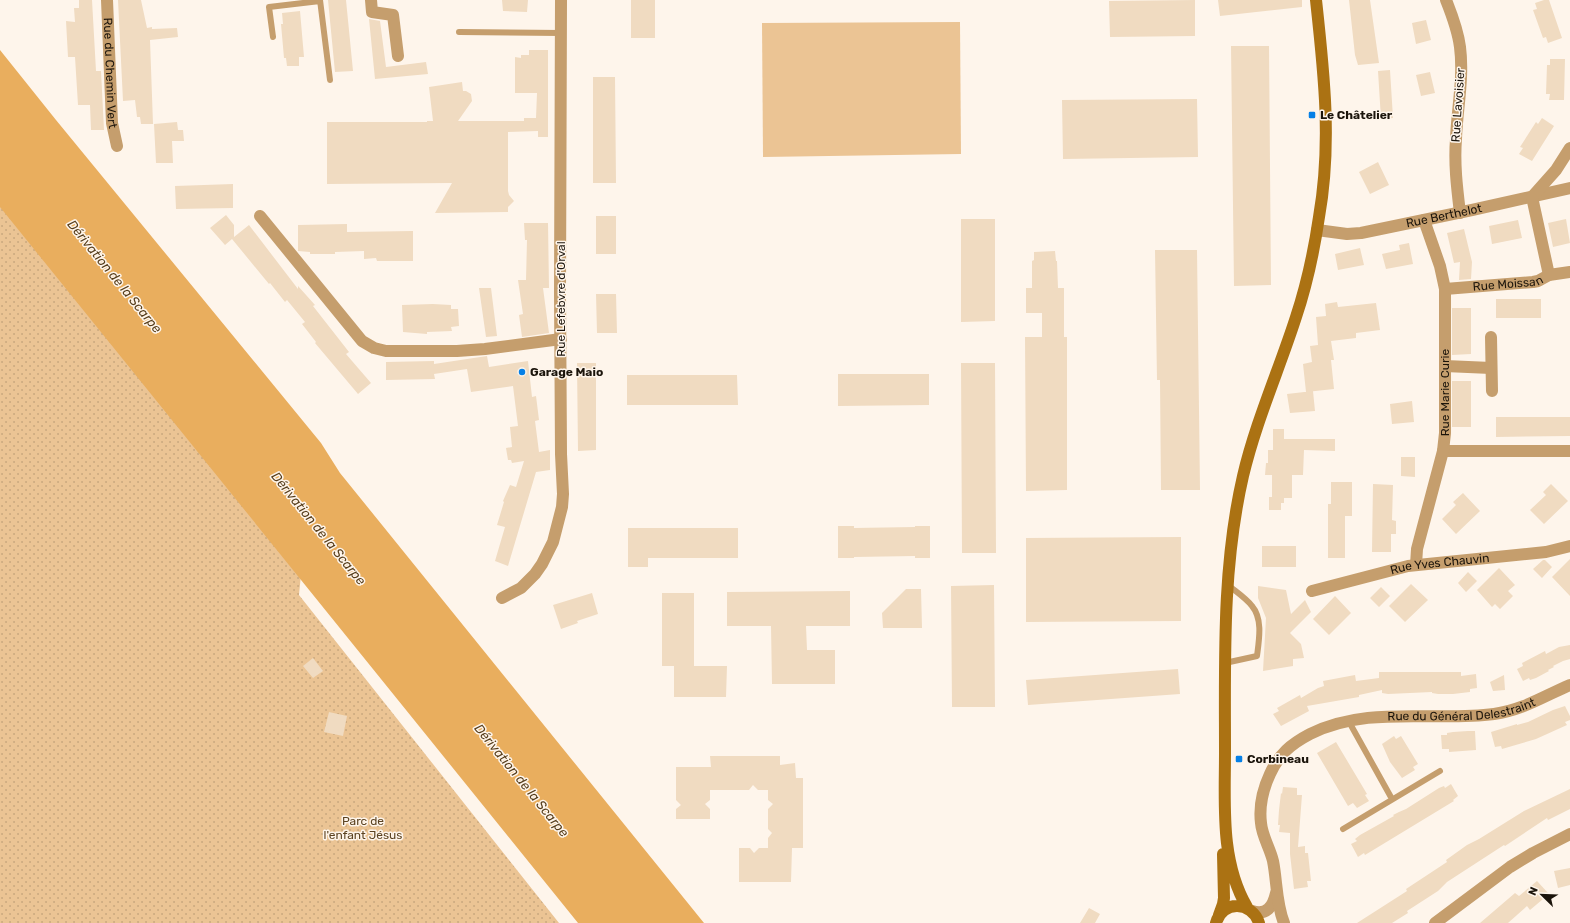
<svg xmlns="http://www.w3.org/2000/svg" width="1570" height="923" font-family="Rubik,sans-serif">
  <defs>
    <pattern id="green-dots" width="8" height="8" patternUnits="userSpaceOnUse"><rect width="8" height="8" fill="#ebc494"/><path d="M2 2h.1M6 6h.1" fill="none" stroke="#c9a87e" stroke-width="1.8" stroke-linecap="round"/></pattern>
  </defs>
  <rect width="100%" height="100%" fill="#fef5eb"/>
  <path fill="url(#green-dots)" d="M0 83 311 471 299 595 559 923H0Z"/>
  <path fill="#ebc494" d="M960 22 961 154 763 157 762 23Z"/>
  <path fill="#e9ae5e" d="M0 50 56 120 321 443 340 473 704 923H578L0 207Z"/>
  <path fill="#f0dbc1" d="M79 0H92L96 71H101L104 130H91L90 105H78L75 57H68L66 21 75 22 74 8H79Z
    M118 0H141L147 28 152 27V29L177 28 178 37 150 40 153 124H141L140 117H137L135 100 123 101Z
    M328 0H346L353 71 335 72Z
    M502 0H528L527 12 503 11Z
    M631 0H655V38H631Z
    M1195 0V36L1110 37 1109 1Z
    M1218 0H1302V7L1220 16Z
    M1349 0H1370L1379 63 1358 65 1355 55Z
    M1544 0H1549L1562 38 1548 43 1546 37 1543 38 1533 10 1537 9 1535 3Z
    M300 11 304 57H299V66H287L286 58H284L281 24H283L282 13Z
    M369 19 380 21 386 67 426 62 428 74 375 79Z
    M1426 20 1431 40 1416 44 1412 23Z
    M1231 46H1269L1271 285 1234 286Z
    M529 50H548V137H538V131L508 132V191L509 195 514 201 508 207V212L435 213 452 183 327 184V122H427V121H433L429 87 462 82 463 91H466L471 94 472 101 458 121H524V118H536L537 93H515V57L521 58V55H529Z
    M1550 59H1565L1564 100H1549L1550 94H1546L1547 65H1550Z
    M1390 70 1393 118 1381 119 1378 71Z
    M1430 72 1435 93 1421 96 1416 75Z
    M593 77H615L616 183H593Z
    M1197 99 1198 157 1063 159 1062 100Z
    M1542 118 1554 126 1532 161 1519 154 1523 148 1520 147 1536 122 1538 124Z
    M177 122 178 130H183L184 141H172L173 163H156L154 124Z
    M1378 162 1389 185 1370 194 1359 172Z
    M233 184V208L176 209 175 186Z
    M226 215 234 225V237L249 225 298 289V286L315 305 313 306 349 352 346 354 371 383 358 394 315 343 316 342 302 324 305 322 287 300 285 302 270 283 269 284 232 239 225 245 210 228Z
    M596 216H616V254H596Z
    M961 219H995V321L961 322Z
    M1566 219 1570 243 1553 247 1548 223Z
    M1518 220 1522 238 1492 244 1489 226Z
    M524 223H548L549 288H543L549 333 522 337 519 315 523 314 518 280H526L527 240H525Z
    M347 224V232L413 231V261H377L376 258 364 259V251L335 252V254H310V252L298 251V225Z
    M1464 229 1472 262 1471 279 1459 280 1460 262 1454 263 1447 233Z
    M1409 243 1413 264 1386 269 1382 254 1400 250 1399 245Z
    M1360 248 1364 265 1338 270 1335 254Z
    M1155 250H1197L1200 490H1161L1160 380H1157Z
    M1055 251 1056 261H1057L1058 288H1064V337H1067V490L1026 491 1025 337H1042V313H1026V288H1032V261L1034 260V252Z
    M479 288H491L497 336 486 337Z
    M596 294H616L617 333H597Z
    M1496 299H1541V318H1496Z
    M1337 302 1338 307 1376 303 1380 330 1356 333V338L1331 341 1334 360H1331L1334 389 1306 392 1303 364 1312 362 1310 346 1318 345 1316 317 1326 316 1325 304Z
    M433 304 451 305V309H458L459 326 451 327 452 331 427 332V334L403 332 402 305Z
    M1452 308H1471V354L1452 355Z
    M487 356 489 367 528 361 532 397 536 396 539 420 535 421 539 452 550 450V470L536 472 508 566 495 561 505 527 497 525 504 502 503 501 510 485 516 487 524 461 512 463 511 460H508L506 448 512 447 510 427 518 426 513 386 471 392 467 369 434 374 435 379 386 380V362L434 361V364Z
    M577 363H596V450L578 451Z
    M961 363H995L996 553H962Z
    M838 374H929V405L838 406Z
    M627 375H737L738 405H627Z
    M1452 381H1471V427H1452Z
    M1313 391 1315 411 1290 413 1287 394Z
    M1412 401 1414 422 1392 424 1390 404Z
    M1496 417H1570V436L1496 437Z
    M1273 429H1284V439H1335V451L1304 450 1303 475H1292V498H1284V503H1281V510H1269V497H1272V475H1265L1266 463H1268V450H1273Z
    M1401 457H1415V477L1401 476Z
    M1331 482H1352V516H1345V558H1328V504H1331Z
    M1373 484 1393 485 1392 520 1396 521V534H1391V552H1372Z
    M1551 484 1568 501 1544 524 1530 510 1546 495 1543 492Z
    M1463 493 1480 511 1456 534 1442 519 1456 505 1453 502Z
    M838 526H854V528L915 527V526H930V558H915V556L854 557V558H838Z
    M628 528H738V558H648V567H628Z
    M1181 537V621L1026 622V538Z
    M1262 546H1296V567H1262Z
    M1570 559V596L1552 577Z
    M1543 560H1545L1552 567 1542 578 1533 569Z
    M1499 568 1515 585 1508 591 1513 596 1500 609 1495 604 1492 607 1477 590Z
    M1468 572 1477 581 1466 592 1458 583Z
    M1411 584 1428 600 1405 622 1389 606Z
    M994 585 995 707H952L951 586Z
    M1258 586 1286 590 1291 614 1305 600 1311 612 1290 633 1301 644 1304 658 1293 659V666L1263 671 1266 618 1258 598Z
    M1381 587 1390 596 1379 607 1370 598Z
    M906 589H921L922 628H883L882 613Z
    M850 591V626H806L807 650H835V684H772L771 626H727V592Z
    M592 593 598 614 577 621 578 623 561 629 553 605Z
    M662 593H694V666H727L726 697H674V666H662Z
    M1335 596 1351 613 1329 635 1313 619Z
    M1570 645V659L1563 661 1553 666 1554 667 1548 670 1549 671 1536 678 1530 680 1529 678 1523 681 1517 669 1523 666 1522 663 1545 651 1546 654 1559 647Z
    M313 658 323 671 313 678 303 666Z
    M1178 669 1180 694 1028 705 1026 680Z
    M1379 672H1461V676L1476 674 1477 688 1470 689V692L1453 694H1438L1432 693V692L1388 694 1382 693V690L1359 695V697L1307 706 1309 711 1281 726 1273 714 1279 711 1277 708 1300 695 1301 698 1318 688 1324 686 1323 681 1355 675 1356 681 1379 678Z
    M1504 675 1505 690 1493 691 1490 682Z
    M1565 706 1570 716V720L1565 722 1567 725 1536 739 1502 749 1501 746 1495 747 1491 732 1517 724V725L1528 722 1553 710Z
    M329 712 347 716 343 736 324 732Z
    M1468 731H1475L1476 750 1449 752V749H1442L1441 735H1447V733L1453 732Z
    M1394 736 1396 739 1401 736 1418 764 1413 767 1415 770 1402 778 1390 762 1382 744Z
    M1336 742 1367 794 1365 795 1369 801 1357 808 1353 803 1348 806 1317 753Z
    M710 756H780V765L795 763 796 778H803V848H792L791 882H739V848H750L754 853 759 848H768V838L772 833 768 829V809L773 804 768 800V790H758L753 785 749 790H710V800L705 804 710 809V819H676V809L681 805 676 800V767H711Z
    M1451 784 1458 796 1453 800 1454 801 1365 855 1364 853 1358 857 1351 844 1357 841 1355 839 1360 835 1394 816 1393 815 1399 812 1406 809 1439 788 1444 786 1445 788Z
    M1283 787 1297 788V795H1302L1298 847 1305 846V853H1308L1311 881H1307L1308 887 1294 889 1290 854V833L1279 832 1280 825H1278L1279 810 1281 793 1282 794Z
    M1570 789V809L1548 820 1547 818 1505 846 1504 845 1447 882 1438 891 1407 911 1408 913 1392 923H1357L1407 891 1406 889 1447 862 1446 860 1467 845 1479 839 1524 811Z
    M1570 868V885L1558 888 1554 871Z
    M1537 881 1549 894 1530 910 1527 906 1508 923H1480L1515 893 1519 896Z
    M1089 908 1100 914 1095 923H1080Z"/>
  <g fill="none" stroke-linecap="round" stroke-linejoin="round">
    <path stroke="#c59e6d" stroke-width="6" d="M320 0 330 80
      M459 32 561 33
      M273 37 269 7 320 1
      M1225 663 1257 656C1259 640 1263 619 1252 606 1246 598 1235 591 1228 585
      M1348 720 1392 799
      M1343 829 1440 771"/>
    <g stroke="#c59e6d" stroke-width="12">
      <path id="s1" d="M107 0 112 123 117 146"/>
      <path d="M371 0 372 12 393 15 398 56"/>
      <path d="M1446 0C1452 15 1458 31 1460 47 1464 78 1457 109 1456 139 1454 164 1457 188 1460 213"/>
      <path d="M260 216 362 341 374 348 386 351H457L485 349 561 339"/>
      <path id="s2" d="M1317 230 1347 234 1361 233 1472 210 1570 188"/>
      <path d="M1549 275 1532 197 1556 170 1570 148"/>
      <path id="s3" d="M1445 289 1533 282 1538 281 1549 275 1570 272"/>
      <path d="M1491 337 1492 391"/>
      <path d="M1445 366 1491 368"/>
      <path d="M1443 451H1570"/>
      <path id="s4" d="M1416 565 1417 549 1443 451 1445 433V289L1440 266 1424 220"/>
      <path id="s5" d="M1312 591 1408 566 1546 552 1570 546"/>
      <path d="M502 598 521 588 535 574 542 564 553 542 562 507 563 494 561 454 560 293 561 0"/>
      <path d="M1252 911C1267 916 1273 906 1276 893"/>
      <path id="s6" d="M1284 923C1276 903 1277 881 1273 861 1270 848 1262 836 1261 823 1259 807 1263 789 1270 774 1279 754 1291 744 1310 734 1368 705 1432 722 1494 714 1523 710 1544 696 1570 685"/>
      <path d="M1435 923 1510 867 1533 853 1570 834"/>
    </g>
    <path stroke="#ab7213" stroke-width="12" d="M1247 907C1220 861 1225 804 1225 753 1225 660 1222 567 1243 476 1256 421 1279 370 1296 317 1307 284 1314 251 1319 217 1332 144 1324 73 1316 0
      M1219 915 1223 904 1224 898 1223 854
      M1216 923C1222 900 1252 901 1259 923"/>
  </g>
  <g fill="#0680e6" stroke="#fef5eb" stroke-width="1.5">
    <rect x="1308" y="111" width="8" height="8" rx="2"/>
    <circle cx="522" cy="372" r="4"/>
    <rect x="1235" y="755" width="8" height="8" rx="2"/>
  </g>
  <g text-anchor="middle" stroke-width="3" stroke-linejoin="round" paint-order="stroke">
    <g font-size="12" fill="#1b140b" stroke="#fef5eb">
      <text dy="4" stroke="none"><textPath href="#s1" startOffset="73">Rue du Chemin Vert</textPath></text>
      <text transform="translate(1458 105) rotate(-86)" y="4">Rue Lavoisier</text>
      <text dy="4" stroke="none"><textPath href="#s2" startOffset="129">Rue Berthelot</textPath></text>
      <text dy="4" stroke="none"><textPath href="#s3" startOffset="63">Rue Moissan</textPath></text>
      <text transform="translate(561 299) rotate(-90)" y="4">Rue Lefebvre d'Orval</text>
      <text dy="4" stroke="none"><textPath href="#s4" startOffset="176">Rue Marie Curie</textPath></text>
      <text dy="4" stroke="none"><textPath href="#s5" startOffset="131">Rue Yves Chauvin</textPath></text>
      <text dy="4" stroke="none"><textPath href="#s6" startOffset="366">Rue du Général Delestraint</textPath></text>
    </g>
    <g font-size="12" font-weight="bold" fill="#1b140b" stroke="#fef5eb" text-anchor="start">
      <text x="1320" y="119">Le Châtelier</text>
      <text x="530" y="376">Garage Maio</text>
      <text x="1247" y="763">Corbineau</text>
    </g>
    <g font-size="12" fill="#5c4321" stroke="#fef5eb">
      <text x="363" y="825">Parc de<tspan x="363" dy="14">l'enfant Jésus</tspan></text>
    </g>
    <g font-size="13" font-style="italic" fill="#563d1b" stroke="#fef5eb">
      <text transform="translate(115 276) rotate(51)" y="5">Dérivation de la Scarpe</text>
      <text transform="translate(319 528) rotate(51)" y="5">Dérivation de la Scarpe</text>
      <text transform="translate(522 780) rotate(51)" y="5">Dérivation de la Scarpe</text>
    </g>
  </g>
  <g transform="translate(1542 895) rotate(293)" stroke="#fef5eb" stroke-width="3" paint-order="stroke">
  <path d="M0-3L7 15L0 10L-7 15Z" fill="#1b140b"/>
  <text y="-6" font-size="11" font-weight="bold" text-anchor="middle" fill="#1b140b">N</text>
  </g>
</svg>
